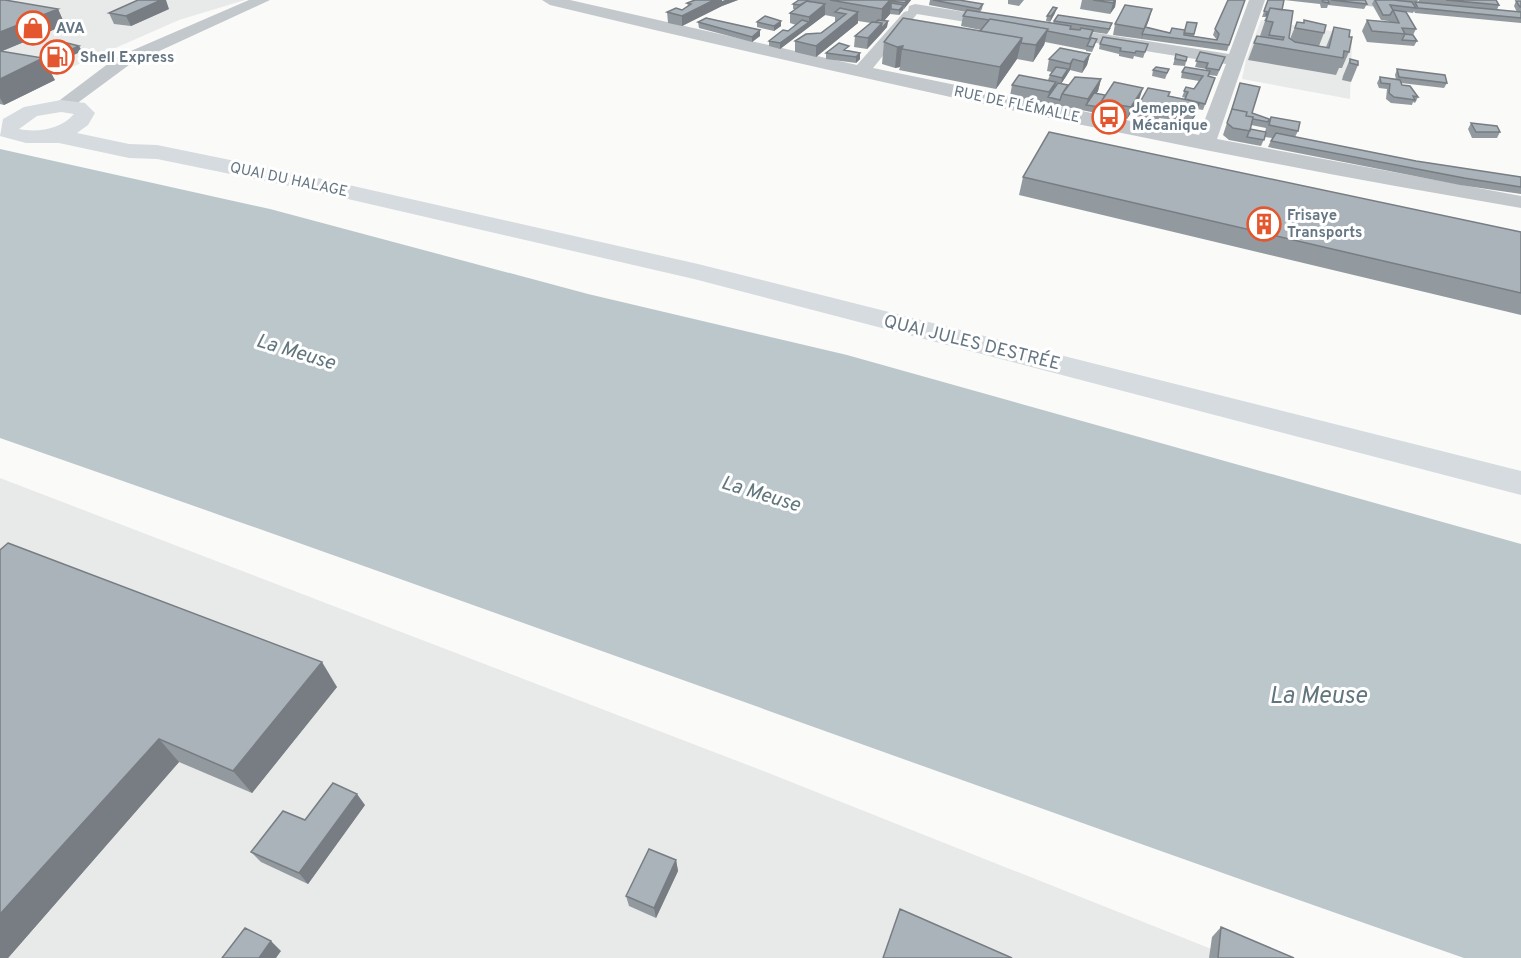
<svg xmlns="http://www.w3.org/2000/svg" width="1521" height="958" font-family="Overpass,sans-serif">
  <rect width="100%" height="100%" fill="#fafaf8"/>
  <path fill="#e8e9e9" d="M0 0H245L179 20 54 75 0 65Z
    M1261 20 1350 34 1352 40 1350 99 1242 79 1246 60Z
    M0 478 766 772 1234 958H0Z"/>
  <path fill="#bbc7cb" d="M0 149 270 209 588 294 847 355 1521 544V958H1464C975 787 489 608 0 438Z"/>
  <g fill="none" stroke-linecap="round" stroke-linejoin="round">
    <path fill="#c3c8cc" fill-rule="evenodd" d="M249 0H270L129 65 68 110H54L52 106 117 57Z
      M542 0H570L857 65 904 12 908 11 909 6 915 4 1002 18 1008 20 1010 23 1008 26 1002 28 917 14 873 68 1199 135 1226 64 1053 36 1045 31 1053 26 1229 54 1249 0H1265L1217 139 1521 196V208C1195 153 871 82 550 5Z
      M1348 0H1410L1419 2 1421 5 1413 10 1356 5Z"/>
    <path fill="#d6dbdf" fill-rule="evenodd" d="M61 100 85 103 95 113 88 125 77 133 129 144 157 145 309 176 698 264 1521 471V495L694 279 309 190 157 159 129 158 59 143H26L0 136 3 119 24 107ZM61 112 74 114C61 129 38 133 19 129L37 116Z"/>
  </g>
  <path fill="#929a9f" fill-rule="evenodd" d="M0 0 58 9 65 25 2 51 55 80 4 105 0 104Z
    M738 0 722 6 682 26 668 23 667 12 682 10 688 6 687 3Z
    M799 0H911L899 15 890 14 884 21H888L887 27 867 49 854 47 855 36 871 23 858 21V23L816 57 795 52V41L821 33 835 22V17L825 15 780 49 769 46V41L788 31 796 25 790 23V13L795 9H793V4Z
    M930 0H959L983 4 982 9 980 12 1053 23 1054 21 1111 28 1107 34 1093 32 1091 38 1095 45 1092 52 1086 51V50L1045 42 1044 45 1033 62 1017 59 996 89 899 70 900 67 895 68 882 64 884 42 980 31 981 30 961 26 963 16 966 12 929 5Z
    M1008 0H1024L1019 6 1008 4Z
    M1082 0H1116L1115 7 1110 14 1080 9Z
    M1245 0 1227 51 1113 35 1115 24 1152 9 1146 27 1170 33 1185 30 1197 23 1194 36 1217 40 1213 35 1215 29Z
    M1268 0H1365L1367 4 1364 9 1328 5 1327 8H1321L1320 4 1284 0 1282 10 1289 38 1290 39 1297 22 1324 33 1319 46 1326 47 1334 27 1349 37V52L1342 68H1339L1336 75 1248 60 1257 36H1260L1265 21H1264L1266 17H1262Z
    M1374 0H1418L1417 2H1418L1419 0H1496L1499 5 1497 10 1517 12 1514 6 1516 1H1521V23L1415 13 1414 11 1413 13 1406 12 1416 29 1413 35 1417 41 1414 46 1367 42 1362 31 1367 20 1389 22 1388 21 1381 20 1372 4Z
    M169 9 131 26 114 24 109 13Z
    M1055 13 1050 22 1046 21 1047 16Z
    M698 22 760 36 752 42 699 28Z
    M757 22 781 26 774 31 757 27Z
    M1100 44H1148L1143 58 1134 56 1133 59 1119 56V54L1099 49Z
    M82 51 59 62 47 59 44 54Z
    M849 51 860 59 856 63 826 59V53Z
    M1200 52 1223 62 1217 76 1209 75V77L1215 78 1203 110 1197 109 1195 116 1191 122 1159 118 1158 121 1136 116 1139 104 1169 96 1185 99 1186 98 1182 97 1186 87 1194 89 1199 81 1181 78 1182 72 1205 71 1206 69 1195 67Z
    M1090 54 1087 65 1082 73 1070 70 1061 84 1068 85 1101 79 1098 91 1096 94 1139 100 1127 119 1010 96 1012 85 1048 80 1050 75 1052 72 1047 71 1049 59Z
    M1176 54 1187 57 1185 66 1173 65Z
    M1350 59 1358 65 1351 82 1342 80 1343 76Z
    M1169 69 1165 79 1152 76 1153 70Z
    M1397 69 1447 83 1444 88 1401 83 1402 85 1418 97 1415 103 1413 102 1412 105 1391 103 1386 99 1387 89 1379 88 1377 83 1380 77 1396 79 1395 75Z
    M1240 83 1252 113 1268 122 1271 117 1298 131 1295 137 1416 161 1521 177V194L1460 185 1268 147 1272 138 1265 137 1261 146 1229 140 1223 135ZM1251 125 1266 128 1265 132 1250 129Z
    M1471 123 1500 132 1497 138H1472L1468 129Z
    M1023 177 1521 232V315L1019 195Z
    M0 550 337 687 252 793 179 762 8 958H0Z
    M365 805 308 884 261 862 251 852 305 820Z
    M676 860 678 871 656 918 629 906 626 896Z
    M1221 927 1294 958H1209L1212 937Z"/>
  <path fill="#777d82" d="M161 0H166L169 9 131 26 126 16Z
    M714 0H722V6L682 26V16Z
    M725 0H738L722 6V1Z
    M890 0H891L890 14 881 24V34L867 49 868 38 881 24 882 9Z
    M907 0H911L904 9 905 3Z
    M1115 0H1116L1115 7 1110 14 1113 3Z
    M825 4V15L809 27V17Z
    M904 5 903 10 899 15V10Z
    M1057 8 1055 13 1050 22 1051 16Z
    M58 9 65 25 0 52V32Z
    M1152 9 1149 20 1141 40 1144 29Z
    M858 12V23L816 57V46Z
    M781 21V26L774 31V26Z
    M888 21 887 27 881 34V29Z
    M809 22V27L780 49V43Z
    M1048 29 1044 45 1033 62 1036 45Z
    M760 30V36L752 42V37Z
    M1022 38 1017 59 996 89 1000 67Z
    M79 46 82 51 59 62 56 56Z
    M903 46 902 49 900 67 895 68 897 47Z
    M860 53V59L856 63V57Z
    M1090 54 1087 65 1082 73 1084 62Z
    M43 58 55 80 4 105 0 98V79Z
    M1073 59 1070 70 1067 75 1070 64Z
    M1068 69 1067 75 1061 84 1062 78Z
    M1101 79 1098 91 1089 105H1086L1088 99Z
    M1056 82 1053 93 1048 97 1049 92Z
    M1143 88 1139 100 1127 119 1131 107Z
    M1199 104 1195 116 1191 122 1195 111Z
    M322 662 337 687 252 793 233 771Z
    M159 739 179 762 8 958H0V914Z
    M357 794 365 805 308 884 299 873Z
    M676 860 678 871 656 918 654 908Z
    M271 941 281 951 276 958H259Z"/>
  <path fill="#aab3b9" stroke="#777d82" stroke-width="1.5" d="M0 0H5L58 9 0 32Z
    M138 0H161L126 16 109 13Z
    M695 0H714L682 16 667 12 676 8 682 10 691 4 687 3Z
    M799 0H806L811 2 807 1 800 5 793 4Z
    M830 0H890L882 9Z
    M891 0H907L905 3 891 1Z
    M933 0H959L983 4 979 9Z
    M1093 0H1115L1113 3Z
    M1228 0H1245L1229 45 1142 34 1145 27 1170 33 1172 28 1185 30 1184 35 1217 40 1219 34 1215 29Z
    M1268 0H1284L1282 10 1270 8 1267 16 1266 15 1268 12 1264 11Z
    M1322 0H1328L1329 3 1323 2Z
    M1331 0H1365L1367 4Z
    M1375 0H1393L1412 2 1416 8 1390 5 1393 10 1390 15H1383Z
    M1446 0H1496L1499 5 1489 4Z
    M807 1 825 4 809 17 790 13Z
    M1516 1H1521V7H1520Z
    M1415 2 1521 12V18L1418 8Z
    M891 3 904 5 899 10 891 9Z
    M1125 5 1152 9 1144 29 1115 24Z
    M1053 7 1057 8 1051 16H1047Z
    M840 8 858 12 816 46 795 41 806 34 821 33 846 14 835 12Z
    M1270 8 1293 11 1289 38 1295 42 1329 48 1334 27 1350 30 1349 37H1352L1349 52 1344 51 1343 58 1254 43 1257 36 1283 40 1284 37 1269 35 1273 22 1266 21Z
    M967 10 1071 26 1070 29 1080 30 1081 28 1093 30 1089 39 1047 31 1048 29 990 19 989 20 963 16Z
    M1393 10 1406 12 1416 29 1402 28 1405 34 1372 31 1367 20 1399 23Z
    M1058 15 1112 23 1109 29 1054 21Z
    M765 16 781 21 774 26 757 22Z
    M706 18 760 30 752 37 698 22Z
    M903 18 1022 38 1000 67 902 49 903 46 897 47 884 42Z
    M990 19 1048 29 1036 45 1021 43 1022 38 980 31Z
    M802 20 809 22 780 43 769 41 783 30 788 31Z
    M878 20 888 21 881 29 882 23 876 22Z
    M1304 20 1326 25 1324 33 1295 28 1297 22 1304 23Z
    M872 22 882 23 868 38 855 36Z
    M1187 22 1197 23 1194 34 1184 33Z
    M1405 34 1413 35 1417 41 1402 40Z
    M1103 37 1148 44 1145 52 1136 51 1135 53 1120 51 1121 48 1100 44Z
    M1091 38 1097 39 1093 47 1087 46Z
    M67 43 79 46 56 56 44 54Z
    M839 43 849 46 844 50 860 53 856 57 826 53Z
    M1060 48 1090 54 1084 62 1073 59 1070 64 1049 59Z
    M0 51 43 58 0 79Z
    M1200 52 1225 57 1219 70 1206 68 1208 63 1196 61Z
    M1176 54 1187 57 1186 61 1175 59Z
    M1350 59 1358 61V65L1350 63Z
    M1056 67 1068 69 1062 78 1050 75Z
    M1156 67 1169 69 1167 73 1153 70Z
    M1185 67 1210 71 1208 76 1215 78 1205 104 1185 99 1188 92 1184 91 1186 87 1194 89 1203 76 1182 72Z
    M1397 69 1445 75 1447 83 1399 77Z
    M1019 75 1056 82 1049 92 1012 85Z
    M1075 77 1101 79 1088 99 1062 94Z
    M1380 77 1400 80 1402 85 1410 86 1418 97 1413 96 1415 100 1394 97 1389 93 1390 84 1381 83Z
    M1114 82 1143 88 1131 107 1101 102Z
    M1058 83 1068 85 1062 94 1060 100 1048 97Z
    M1240 83 1260 87 1252 113 1269 119 1268 122 1253 119V117L1246 116 1247 112 1232 109 1230 115Z
    M1148 88 1170 92 1168 96 1197 102 1199 104 1195 111 1163 107 1162 109 1139 104Z
    M1094 93 1105 95 1101 102 1099 107 1086 105Z
    M1232 109 1247 112 1246 116 1253 117 1250 131 1233 128 1227 123Z
    M1271 117 1300 122 1298 131 1269 125Z
    M1471 123 1497 126 1500 132H1476Z
    M1250 129 1266 132 1264 140 1247 137Z
    M1049 132 1521 232V293L1023 177Z
    M1276 133 1416 161 1521 177V187L1464 178 1271 141Z
    M8 543 322 662 233 771 159 739 0 914V550Z
    M333 783 357 794 299 873 251 852 283 811 305 820Z
    M649 849 676 860 654 908 626 896Z
    M900 909 1012 958H883Z
    M1221 927 1294 958H1218Z
    M245 928 271 941 259 958H222Z"/>
  <defs>
    <symbol id="shop-ring" viewBox="-11 -11 22 22"><circle r="9.5" fill="#fff" stroke="#e4572e" stroke-width="1.5"/><path d="M-5-2.5h2.3a2.7 3.5 0 0 1 5.4 0H5L5.5 6h-11ZM-1.5-2.5h3a1.5 2.3 0 0 0-3 0Z" fill="#e4572e"/></symbol>
    <symbol id="fuel-ring" viewBox="-11 -11 22 22"><circle r="9.5" fill="#fff" stroke="#e4572e" stroke-width="1.5"/><path d="M-5.5-6h7V0h2V4h1.3V-2.5L3-4.5l.8-.8L6-3V5H2.5V1h-1V6h-7ZM-4.2-4.7v3.2H.2V-4.7Z" fill="#e4572e"/></symbol>
    <symbol id="bus-ring" viewBox="-11 -11 22 22"><circle r="9.5" fill="#fff" stroke="#e4572e" stroke-width="1.5"/><path d="M-5-6H5V4H4V6H2V4H-2V6H-4V4H-5ZM-3.5-4V0h7V-4ZM-3.5 1.2v1.5H-2V1.2ZM2 1.2v1.5H3.5V1.2Z" fill="#e4572e"/></symbol>
    <symbol id="building-ring" viewBox="-11 -11 22 22"><circle r="9.5" fill="#fff" stroke="#e4572e" stroke-width="1.5"/><path d="M-4-6H4V6H1V3H-1V6H-4ZM-2.5-4.3h1.7v1.8h-1.7ZM.8-4.3h1.7v1.8H.8ZM-2.5-1h1.7V.8h-1.7ZM.8-1h1.7V.8H.8Z" fill="#e4572e"/></symbol>
  </defs>
  <g fill-rule="evenodd">
    <use href="#shop-ring" x="14" y="9" width="38" height="38"/>
    <use href="#fuel-ring" x="38" y="38" width="38" height="38"/>
    <use href="#bus-ring" x="1090" y="98" width="38" height="38"/>
    <use href="#building-ring" x="1245" y="205" width="38" height="38"/>
  </g>
  <g text-anchor="middle" stroke-width="6" stroke-linejoin="round" paint-order="stroke">
    <g font-size="15" font-weight="bold" fill="#657683" stroke="#fff" text-anchor="start">
      <text x="56" y="33">AVA</text>
      <text x="80" y="62">Shell Express</text>
      <text x="1132" y="113">Jemeppe<tspan x="1132" dy="17">Mécanique</tspan></text>
      <text x="1287" y="220">Frisaye<tspan x="1287" dy="17">Transports</tspan></text>
    </g>
    <g font-size="15" fill="#657683" stroke="#fff">
      <text transform="translate(1017 104) rotate(12)" y="5">RUE DE FLÉMALLE</text>
      <text transform="translate(289 179) rotate(12)" y="5">QUAI DU HALAGE</text>
    </g>
    <g font-size="18" fill="#657683" stroke="#fff">
      <text transform="translate(972 342) rotate(14)" y="6">QUAI JULES DESTRÉE</text>
    </g>
    <g font-size="20" font-style="italic" fill="#60757c" stroke="#fff">
      <text transform="translate(296 351) rotate(17)" y="7">La Meuse</text>
      <text transform="translate(761 493) rotate(17)" y="7">La Meuse</text>
    </g>
    <g font-size="24" font-style="italic" fill="#60757c" stroke="#fff">
      <text x="1318" y="703">La Meuse</text>
    </g>
  </g>
</svg>
